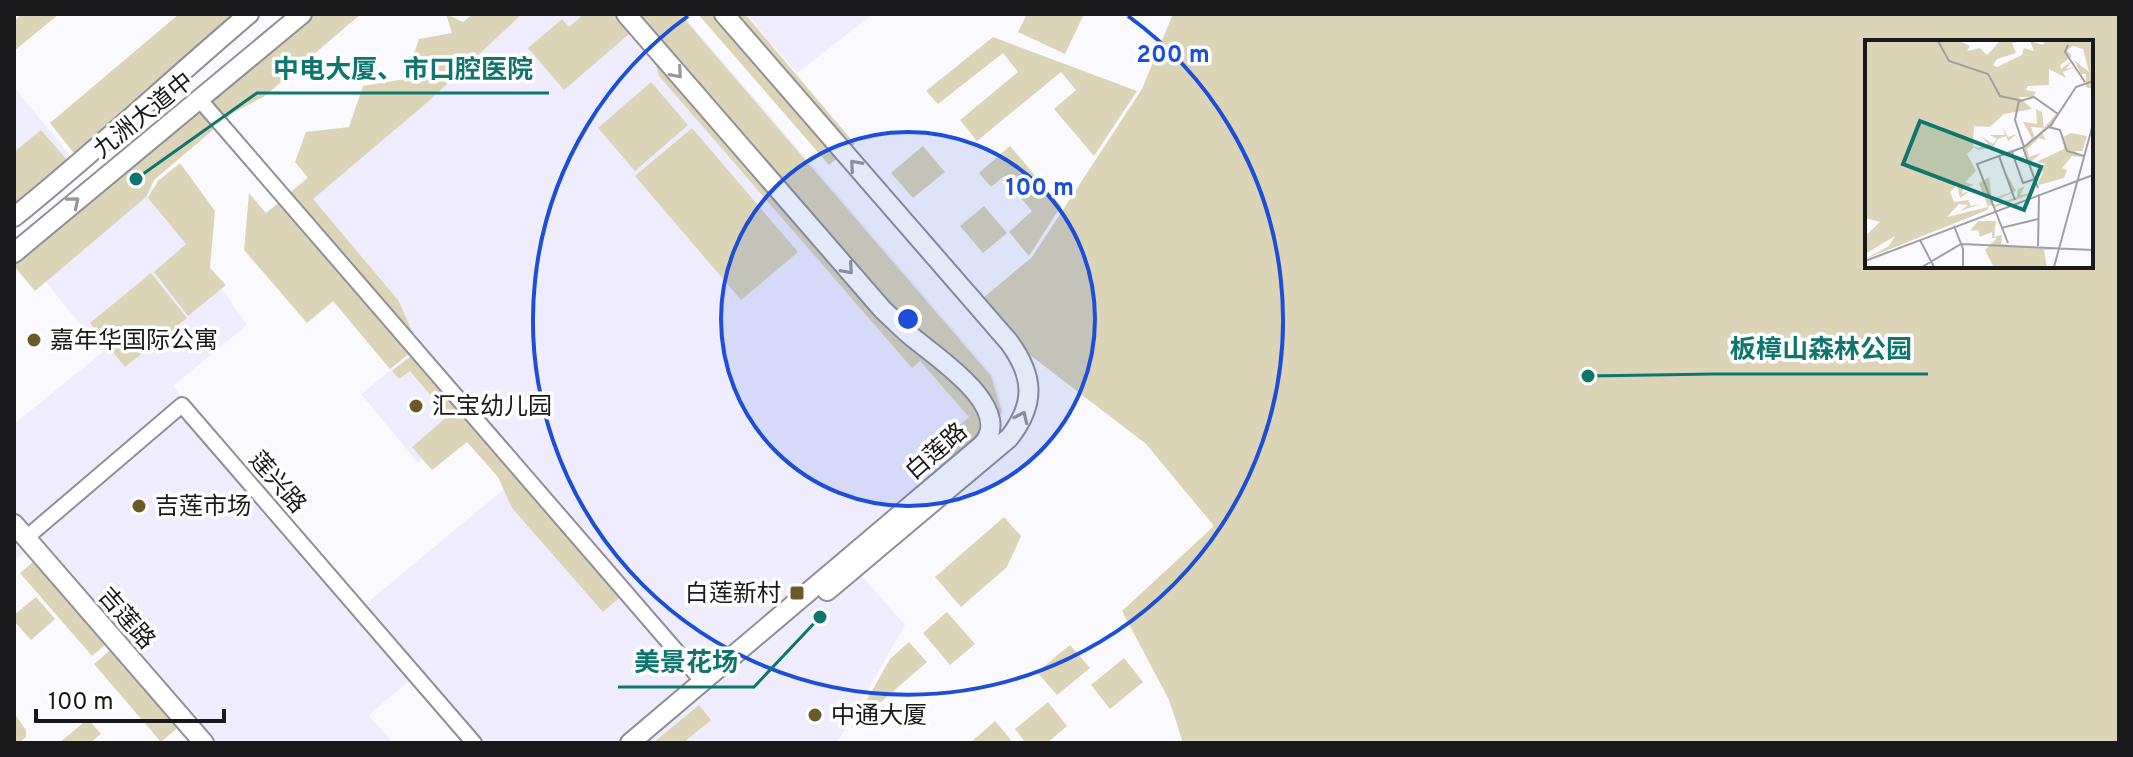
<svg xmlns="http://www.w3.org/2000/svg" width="2133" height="757" font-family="Overpass,'Noto Sans SC',sans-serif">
  <rect width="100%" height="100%" fill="#faf9fe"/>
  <path fill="#efedfd" d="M468 14H682L993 375 1004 412 986 441 629 743H474L416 675 369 715 393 743H204L32 546 14 561V424L103 352 19 249 130 155 247 325 173 386 265 499 360 609 521 475 472 418 418 463 361 394 413 352 281 199 480 27Z
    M746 14H873L797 73Z
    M14 87 78 165 14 216Z
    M855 568 905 625 837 743H648Z"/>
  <path fill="#dbd4b6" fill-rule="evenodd" d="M22 14H59L14 51V21Z
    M179 14H249L77 157 50 123Z
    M296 14H361L265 96 233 113 154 180 146 197 35 291 14 266V254Z
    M446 14 463 22 473 14H522L430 100 313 199 398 300 419 346 390 369 333 301 307 323 244 250 249 193 266 213 308 178 295 162 306 132 349 127 363 86 405 79 419 39 452 33Z
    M584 14H622L635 29 564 90 528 48 562 19 569 27Z
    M632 14H680L991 376 1002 412 984 440 958 461 940 442 969 417 920 361 912 368 659 76 647 32Z
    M698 14H745L855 144 829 165Z
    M1027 14H1084L1065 54 1018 32Z
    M1173 14H2119V743H1183L1169 700 1122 611 1214 526 1146 444 970 309 1032 257 1142 89ZM1867 42H2091V266H1867Z
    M993 37 1137 91 1094 156 1054 109 1076 90 1061 72 977 141 960 120 1018 72 1003 53 938 104 926 91Z
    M651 82 688 125 635 171 598 128Z
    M692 128 798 252 741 300 635 176Z
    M41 130 69 162 14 208V152Z
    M923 146 945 172 913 198 891 173Z
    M1010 146 1061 206 1029 256 1009 232 1032 211 1003 177 991 187 979 173Z
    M180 163 215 211 210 268 226 285 188 316 154 272 186 244 148 198 158 181Z
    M984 206 1007 233 983 253 960 226Z
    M151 273 187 318 125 367 90 323Z
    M420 349 627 591 603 612 512 508 498 477 467 442 432 470 412 447 448 416 410 371 399 379 392 371Z
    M1004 517 1021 536 1007 567 961 607 935 577Z
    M39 557 111 640 92 656 20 573Z
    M36 597 55 619 31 640 14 621V615Z
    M947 612 975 644 950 665 923 633Z
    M909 642 927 662 851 728 890 659Z
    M116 645 183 723 161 742 94 664Z
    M1070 645 1090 668 1057 695 1037 672Z
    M1124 658 1143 682 1110 709 1091 685Z
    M1048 702 1067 726 1047 743H1026L1015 729Z
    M699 705 711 720 683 743H653Z
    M14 713 26 730V737L19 743H14Z
    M88 719 101 734 90 743H59Z
    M995 721 1011 740 1008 743H970Z"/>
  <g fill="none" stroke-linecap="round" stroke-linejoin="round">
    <defs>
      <path id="minor" d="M200 100 704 683
        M26 538 182 405 474 743"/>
      <path id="major" d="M626 14 883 310C894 320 904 331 916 340 939 359 1016 410 982 445L630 743
        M724 14 1009 342C1034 376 1036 404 1009 438L827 591
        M14 217C95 152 170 81 249 14
        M14 253 302 14
        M14 524 204 743"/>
    </defs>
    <use href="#minor" stroke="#919098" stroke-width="18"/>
    <use href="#major" stroke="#919098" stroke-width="22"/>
    <use href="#minor" stroke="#fff" stroke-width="14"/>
    <use href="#major" stroke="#fff" stroke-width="18"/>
  </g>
  <defs><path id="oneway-chevron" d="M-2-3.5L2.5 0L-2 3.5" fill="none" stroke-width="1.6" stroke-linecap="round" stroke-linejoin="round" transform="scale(2)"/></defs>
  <g stroke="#989798">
    <use href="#oneway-chevron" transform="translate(677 73) rotate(49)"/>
    <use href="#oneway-chevron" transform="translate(855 165) rotate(-131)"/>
    <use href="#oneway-chevron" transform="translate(74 202) rotate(-40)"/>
    <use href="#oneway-chevron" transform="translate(848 269) rotate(49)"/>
    <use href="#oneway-chevron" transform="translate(1022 417) rotate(-65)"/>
  </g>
  <circle cx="908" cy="319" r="187" fill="#1d4ed8" fill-opacity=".12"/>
  <g fill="none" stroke="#1d4ed8" stroke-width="4">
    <circle cx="908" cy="319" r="187"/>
    <path d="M1128 16A375 375 0 1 1 688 16"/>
  </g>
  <g fill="#685b28" stroke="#fff" stroke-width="3">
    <circle cx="34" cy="340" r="8"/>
    <circle cx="416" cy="406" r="8"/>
    <circle cx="139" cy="506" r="8"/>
    <rect x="789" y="585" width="16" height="16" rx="4"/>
    <circle cx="815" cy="715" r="8"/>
  </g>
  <g text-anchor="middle" stroke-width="7" stroke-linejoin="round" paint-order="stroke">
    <g font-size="24" fill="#19181b" stroke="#fff">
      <text transform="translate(143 115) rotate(-39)" y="8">九洲大道中</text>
      <text transform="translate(936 451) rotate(-41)" y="8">白莲路</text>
      <text transform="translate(278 482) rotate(49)" y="8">莲兴路</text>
      <text transform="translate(127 618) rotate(49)" y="8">吉莲路</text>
    </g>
    <g font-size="24" fill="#19181b" stroke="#fff" text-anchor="start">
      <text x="50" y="348">嘉年华国际公寓</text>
      <text x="432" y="414">汇宝幼儿园</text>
      <text x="155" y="514">吉莲市场</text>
      <text x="781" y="601" text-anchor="end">白莲新村</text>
      <text x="831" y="723">中通大厦</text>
    </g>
  </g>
  <g transform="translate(1865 40)">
    <rect width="228" height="228" fill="#faf9fe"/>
    <path d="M0 1H95L105 6 102 11 115 8 122 15 135 1H157L147 3 151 13 132 19 128 25 132 27 157 15 159 8 169 11 165 1 178 5 180 1H222L228 3V49L221 47V34H216L209 20 224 32 218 9 208 6 202 10 207 16 195 25 196 29 207 21 201 29 210 27 198 32 201 38 184 29V45L163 46 161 50 171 52 168 57H154L167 69 139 74 125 87 109 86 108 106 113 108 123 104 116 96 128 104 132 99 125 95H140L138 88 143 97 152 94 143 101 141 96 133 99 128 107 113 110 109 107 102 114 111 131 100 142 109 145 98 149 97 154 106 150 95 158 92 145 85 152 89 162 103 160 106 166 116 164 95 171 103 165 94 164 82 177 123 167 114 143 124 137 127 159 146 152 142 134 151 151 127 162 129 165 152 157 153 149 160 146 155 155 172 152 131 167 124 165 123 169 120 171 0 219 24 206 30 196 0 214V196L15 182 0 178ZM171 69 177 72 179 88 166 87 170 98 192 73 187 87 198 90 184 88 177 93 181 100 174 98 162 109 164 117 176 113 165 123 173 143 178 133 174 128 181 124 171 122 199 109 198 97 206 93 222 96 217 111H210L217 117 207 116 197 128 202 130 199 138 174 145 161 116 152 118 161 115 158 108 167 98 158 82 172 84ZM113 181H131L129 197 137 195 136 204 191 210H179L182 227H123L128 226 120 210 132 198H127V192L115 197 113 190 105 191Z" fill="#dbd4b6"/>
    <path fill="none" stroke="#a09fa3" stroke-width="2" d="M73 1 84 21 123 34 135 56 154 60 150 80 159 107M203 5 200 12 220 42M155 61 169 57 193 74M184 87 195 90 202 111 219 116M158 108 173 148M147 112 158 143 170 139M134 116 150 160M89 186 98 209V227M136 188 173 179M55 200 69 227M143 203 112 124 159 107 186 85 211 47 228 41M173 206 174 154M0 221 228 135M57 227 96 204 228 210M189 227 228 84"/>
    <path fill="#0f766e" fill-opacity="0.15" stroke="#0f766e" stroke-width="4" d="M55 81 176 127 159 170 38 124Z"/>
    <rect width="228" height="228" fill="none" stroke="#19181b" stroke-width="4"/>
  </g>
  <circle cx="908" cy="319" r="12" fill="#1d4ed8" stroke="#fff" stroke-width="4"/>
  <g font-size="24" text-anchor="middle" font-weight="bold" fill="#1d4ed8" stroke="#fff" stroke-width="7" stroke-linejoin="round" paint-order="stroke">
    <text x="1173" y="62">200 m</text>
    <text x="1040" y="195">100 m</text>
  </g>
  <path fill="none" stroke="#0f766e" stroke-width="3" d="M136 179L257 93H549M1588 376L1714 374H1928M820 617L754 687H618"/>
  <g fill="#0f766e" stroke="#fff" stroke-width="3">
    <circle cx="136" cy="179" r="8"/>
    <circle cx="1588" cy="376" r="8"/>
    <circle cx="820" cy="617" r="8"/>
  </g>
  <g font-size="26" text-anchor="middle" font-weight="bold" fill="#0f766e" stroke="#fff" stroke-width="7" stroke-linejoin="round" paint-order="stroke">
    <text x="403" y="78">中电大厦、市口腔医院</text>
    <text x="1821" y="358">板樟山森林公园</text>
    <text x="686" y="671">美景花场</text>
  </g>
  <rect width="2133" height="757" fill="none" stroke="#19181b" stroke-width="32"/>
  <path d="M36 709v12h188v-12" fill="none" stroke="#19181b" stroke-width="4"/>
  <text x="48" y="709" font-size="24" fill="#19181b" stroke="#ffffff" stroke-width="6" paint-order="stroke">100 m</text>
</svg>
